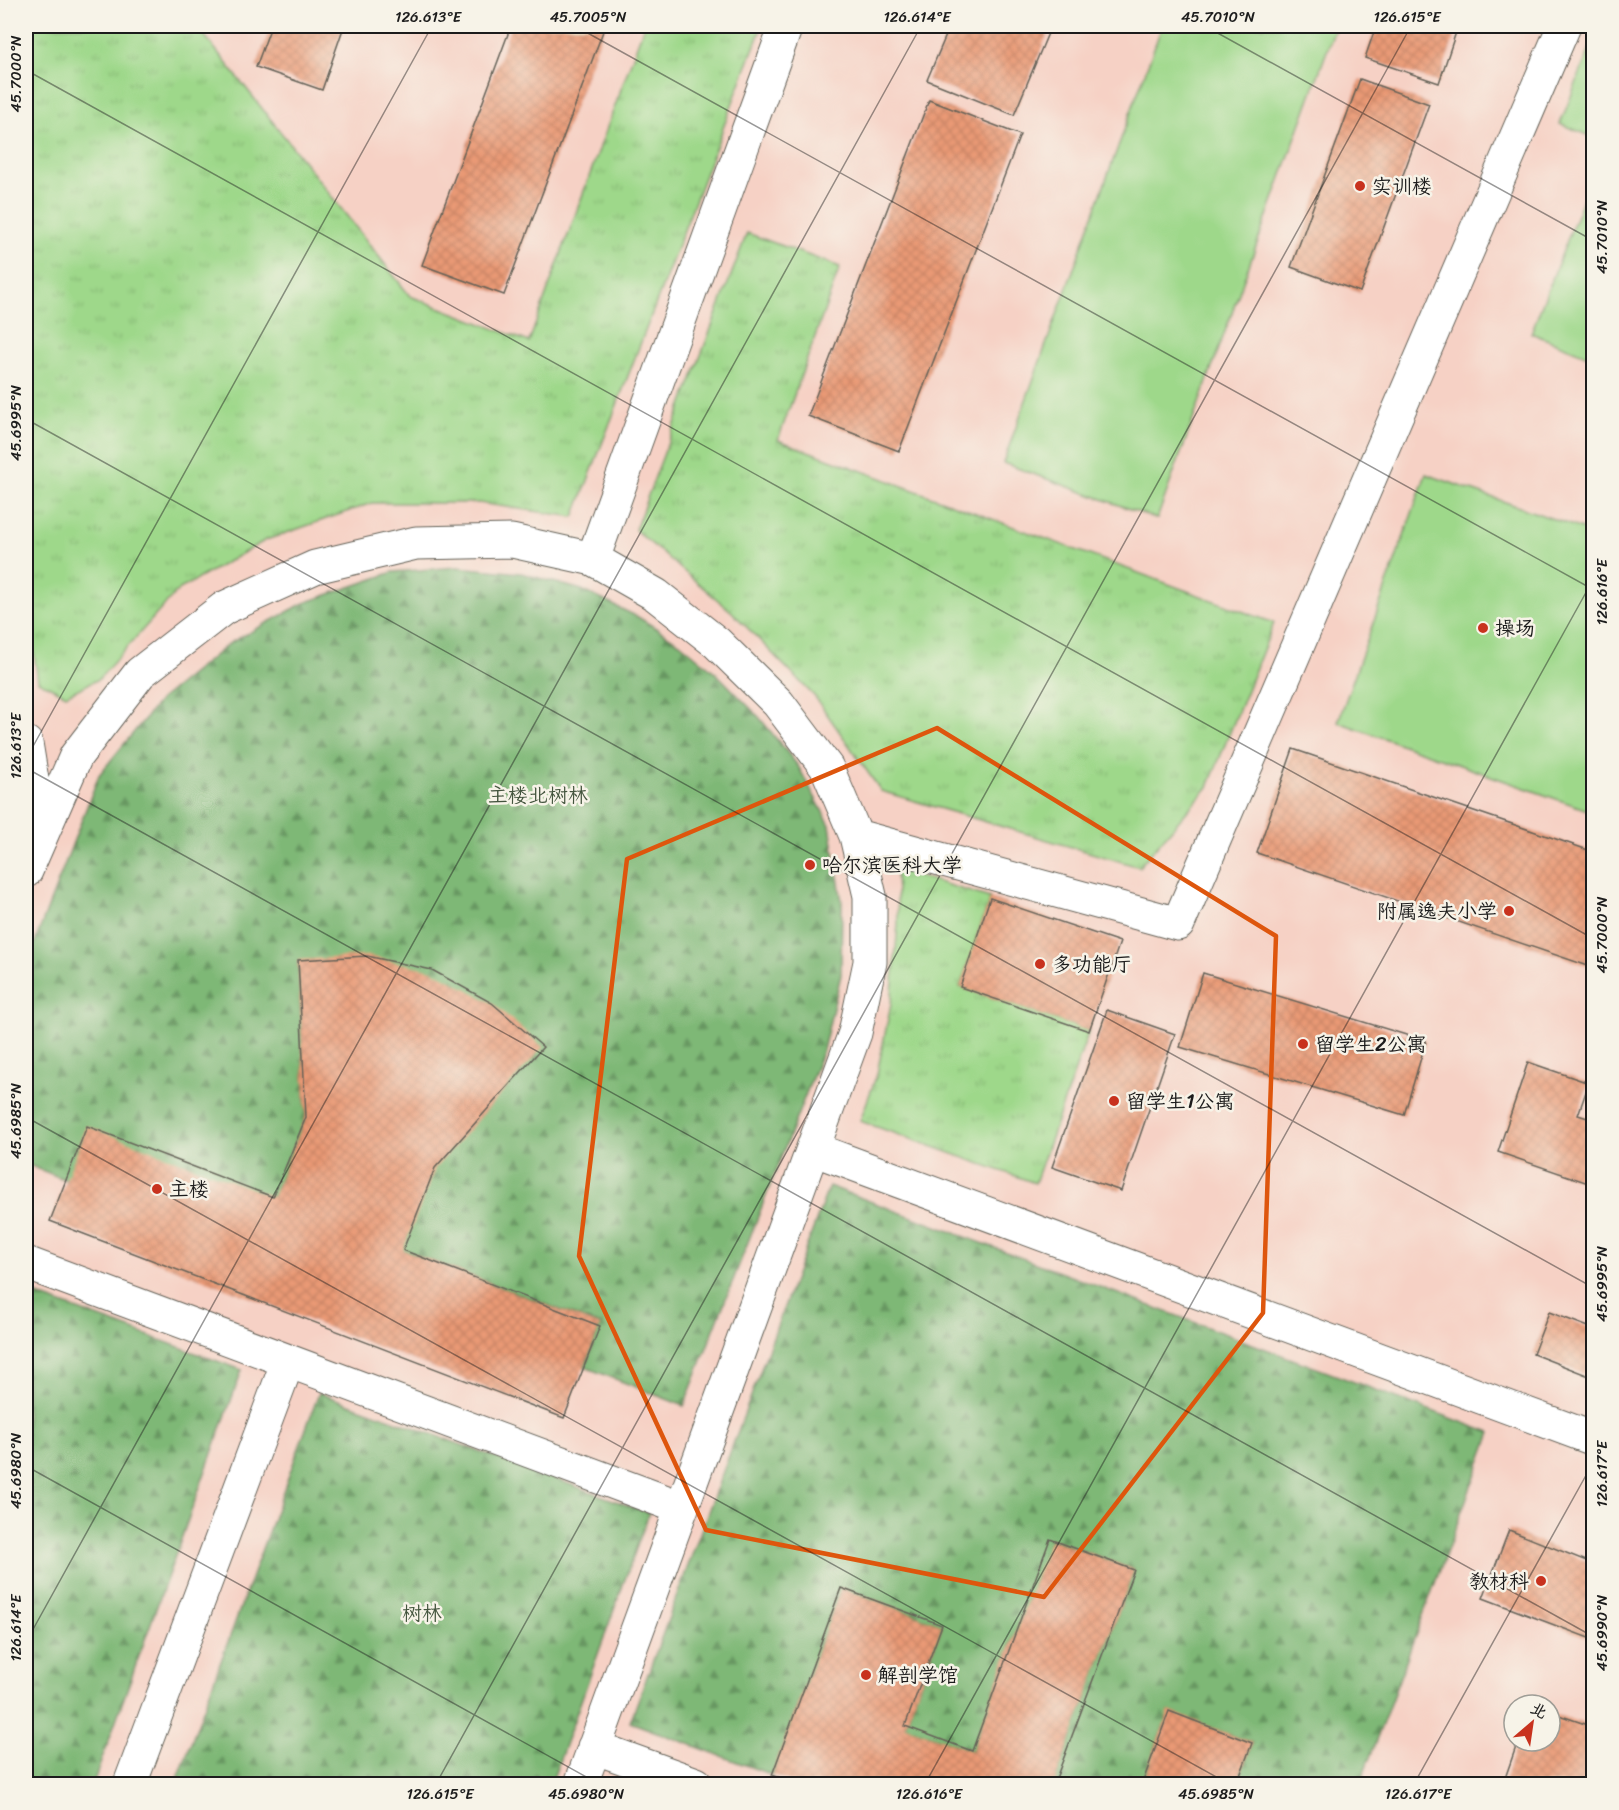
<svg xmlns="http://www.w3.org/2000/svg" width="1619" height="1810" font-family="Sriracha,'LXGW WenKai TC',sans-serif">
  <defs>
    <pattern id="grass-tufts" width="24" height="20" patternUnits="userSpaceOnUse" patternTransform="scale(1.5)"><rect width="24" height="20" fill="#9ed88a"/><path d="M3 7l-1-3M5 7V3M7 7l1-3M15 17l-1-3M17 17v-4M19 17l1-3" fill="none" stroke="#88b976"/></pattern>
    <pattern id="forest-firs" width="22" height="20" patternUnits="userSpaceOnUse" patternTransform="scale(1.5)"><rect width="22" height="20" fill="#7eb876"/><path d="M5 1l3.5 6h-7zM16 11l3.5 6h-7z" fill="#669560"/></pattern>
    <pattern id="building-cross-hatch" width="8" height="8" patternUnits="userSpaceOnUse" patternTransform="scale(1.5)"><rect width="8" height="8" fill="#e99975"/><path d="M0 0l8 8M0 8l8-8" fill="none" stroke="#c78365"/></pattern>
  </defs>
  <rect width="100%" height="100%" fill="#f7f3e8"/>
  <filter id="ink" filterUnits="userSpaceOnUse"><feTurbulence type="fractalNoise" baseFrequency=".0167" numOctaves="2"/><feDisplacementMap in="SourceGraphic" scale="12" xChannelSelector="R" yChannelSelector="G"/><feConvolveMatrix kernelMatrix="1 2 1 2 8 2 1 2 1" color-interpolation-filters="sRGB"/></filter>
  <filter id="wash" filterUnits="userSpaceOnUse"><feTurbulence type="fractalNoise" baseFrequency=".008" numOctaves="4" result="noise"/><feDisplacementMap in="SourceGraphic" scale="24" xChannelSelector="R" yChannelSelector="G"/><feGaussianBlur stdDeviation="1.35" result="paint"/><feColorMatrix in="noise" values="0 0 0 0 0 0 0 0 0 0 0 0 0 0 0 0 0 1.4 0 .05"/><feComposite in="paint" operator="in"/></filter>
  <g filter="url(#wash)">
    <rect width="100%" height="100%" fill="#ede5c8"/>
    <path fill="#f6d1c5" fill-rule="evenodd" d="M26 26H1593V1784H26ZM1514 1705H1550V1741H1514Z"/>
    <path fill="url(#grass-tufts)" stroke="#5d7a53" stroke-width="1.5" d="M26 26H182L201 31 410 296 529 342 644 26H750L761 29 574 517 479 503H372L266 540 178 590 99 679 66 695 38 681 26 602Z
      M747 233 840 267 778 440 1274 623 1208 787 1139 867 881 791 815 697 732 612 635 530Z
      M896 869 990 898 960 987 1089 1031 1035 1183 860 1121 877 1074 891 1004 898 924Z"/>
    <path fill="url(#forest-firs)" stroke="#4d6a49" stroke-width="1.5" d="M457 567 521 573 582 590 638 617 680 643 716 673 759 717 798 766 830 825 842 902 841 975 823 1050 684 1406 585 1367 600 1325 403 1250 298 961 306 1117 273 1197 66 1180 26 1164V965L99 775 160 700 230 643 304 603 393 572Z
      M829 1186 1491 1433 1360 1784H1237L1252 1743 1169 1712 1142 1784H1054L1134 1570 1051 1539 972 1751 905 1726 942 1625 841 1588 772 1775 630 1722Z
      M26 1291 242 1370 93 1784H26Z
      M319 1393 649 1513 551 1784H176Z"/>
    <path fill="#9ed88a" stroke="#5d7a53" stroke-width="1.5" d="M1162 26H1336L1157 519 1003 463Z
      M1593 41V137L1560 124Z
      M1593 174V358L1531 333Z
      M1426 474 1593 533V812L1338 722Z"/>
    <g id="blocks">
      <path fill="url(#building-cross-hatch)" d="M271 26H344L322 90 256 67Z
        M511 26H605L504 295 422 265Z
        M950 26H1051L1014 115 927 80Z
        M1376 26H1458L1439 83 1365 58Z
        M1360 79 1429 104 1360 292 1291 267Z
        M929 100 1020 135 899 451 808 416Z
        M1293 749 1594 852V968L1257 853Z
        M990 898 1120 942 1089 1031 960 987Z
        M367 956 432 970 492 1003 543 1047 435 1168 403 1250 600 1326 564 1418 50 1221 87 1126 273 1197 306 1117 298 960Z
        M1203 973 1426 1041 1404 1115 1180 1047Z
        M1107 1010 1175 1034 1121 1191 1052 1167Z
        M1528 1062 1589 1083 1578 1115 1594 1120V1185L1498 1152Z
        M1549 1312 1594 1329V1378L1533 1354Z
        M1509 1530 1594 1564V1640L1483 1598Z
        M1050 1539 1134 1570 1054 1784H798L772 1775 841 1588 942 1625 905 1726 972 1751Z
        M1169 1711 1252 1743 1237 1784H1142Z
        M1550 1712 1594 1727V1784H1503L1518 1741H1550Z"/>
    </g>
  </g>
  <g filter="url(#ink)">
    <use href="#blocks" fill-opacity="0" stroke="#656258" stroke-width="1.5"/>
    <g fill="none" stroke-linecap="round" stroke-linejoin="round">
      <defs>
        <path id="street" d="M593 559 786 26
          M26 743 41 835
          M856 836 1178 924 1564 26
          M26 871 76 756 140 673 224 608 315 567 416 543 512 541 593 559 656 595 717 643 778 703 827 768 856 836 870 896V962L855 1033 581 1784
          M813 1149 1594 1439
          M26 1263 682 1508
          M594 1747 696 1784
          M130 1784 288 1361"/>
      </defs>
      <use href="#street" stroke="#656258" stroke-width="35"/>
      <use href="#street" stroke="#fff" stroke-width="33"/>
    </g>
  </g>
  <path fill="none" stroke="#de560d" stroke-width="4.5" stroke-linejoin="round" d="M937 728 1276 936 1263 1313 1044 1597 706 1530 579 1256 627 859Z"/>
  <path fill="none" stroke="#1c1c1c" stroke-width="1.5" stroke-opacity="0.45" d="M575 26 1594 590M1205 26 1594 241M26 70 1594 939M26 419 1594 1288M26 759 432 26M26 768 1594 1637M26 1117 1229 1784M26 1466 599 1784M26 1642 921 26M436 1784 1411 26M925 1784 1594 578M1414 1784 1594 1461"/>
  <g fill="#c8321e" stroke="#f7f3e8" stroke-width="2">
    <circle cx="1360" cy="186" r="6"/>
    <circle cx="1483" cy="628" r="6"/>
    <circle cx="810" cy="865" r="6"/>
    <circle cx="1509" cy="911" r="6"/>
    <circle cx="1040" cy="964" r="6"/>
    <circle cx="1303" cy="1044" r="6"/>
    <circle cx="1114" cy="1101" r="6"/>
    <circle cx="157" cy="1189" r="6"/>
    <circle cx="1541" cy="1581" r="6"/>
    <circle cx="866" cy="1675" r="6"/>
  </g>
  <g text-anchor="middle" stroke-width="5" stroke-linejoin="round" paint-order="stroke">
    <g font-size="20" fill="#1c1c1c" stroke="#f7f3e8" text-anchor="start">
      <text x="1372" y="193">实训楼</text>
      <text x="1495" y="635">操场</text>
      <text x="822" y="872">哈尔滨医科大学</text>
      <text x="1497" y="918" text-anchor="end">附属逸夫小学</text>
      <text x="1052" y="971">多功能厅</text>
      <text x="1315" y="1051">留学生2公寓</text>
      <text x="1126" y="1108">留学生1公寓</text>
      <text x="169" y="1196">主楼</text>
      <text x="1529" y="1588" text-anchor="end">教材科</text>
      <text x="878" y="1682">解剖学馆</text>
    </g>
    <g font-size="20" fill="#43543d" stroke="#f7f3e8">
      <text x="538" y="802">主楼北树林</text>
      <text x="422" y="1620">树林</text>
    </g>
  </g>
  <rect width="1619" height="1810" fill="none" stroke="#f7f3e8" stroke-width="66"/>
  <g transform="translate(1532 1723) rotate(29)"><circle r="28" fill="#f7f3e8" stroke="#9f9d96" stroke-width="1.5"/>
  <path d="M0-4.5L10 22L0 15L-10 22Z" fill="#c8321e"/>
  <text y="-9" font-size="16" font-weight="bold" text-anchor="middle" fill="#1c1c1c">北</text>
  </g>
  <rect x="33" y="33" width="1553" height="1744" fill="none" stroke="#1c1c1c" stroke-width="2"/>
  <g font-size="15" text-anchor="middle" fill="#1c1c1c">
    <text x="428" y="22">126.613°E</text>
    <text x="588" y="22">45.7005°N</text>
    <text x="917" y="22">126.614°E</text>
    <text x="1218" y="22">45.7010°N</text>
    <text x="1407" y="22">126.615°E</text>
    <text transform="translate(16 74) rotate(-90)" y="5">45.7000°N</text>
    <text transform="translate(1602 237) rotate(-90)" y="5">45.7010°N</text>
    <text transform="translate(16 423) rotate(-90)" y="5">45.6995°N</text>
    <text transform="translate(1602 592) rotate(-90)" y="5">126.616°E</text>
    <text transform="translate(16 746) rotate(-90)" y="5">126.613°E</text>
    <text transform="translate(1602 935) rotate(-90)" y="5">45.7000°N</text>
    <text transform="translate(16 1121) rotate(-90)" y="5">45.6985°N</text>
    <text transform="translate(1602 1284) rotate(-90)" y="5">45.6995°N</text>
    <text transform="translate(16 1471) rotate(-90)" y="5">45.6980°N</text>
    <text transform="translate(1602 1474) rotate(-90)" y="5">126.617°E</text>
    <text transform="translate(16 1628) rotate(-90)" y="5">126.614°E</text>
    <text transform="translate(1602 1633) rotate(-90)" y="5">45.6990°N</text>
    <text x="440" y="1799">126.615°E</text>
    <text x="586" y="1799">45.6980°N</text>
    <text x="929" y="1799">126.616°E</text>
    <text x="1216" y="1799">45.6985°N</text>
    <text x="1418" y="1799">126.617°E</text>
  </g>
</svg>
